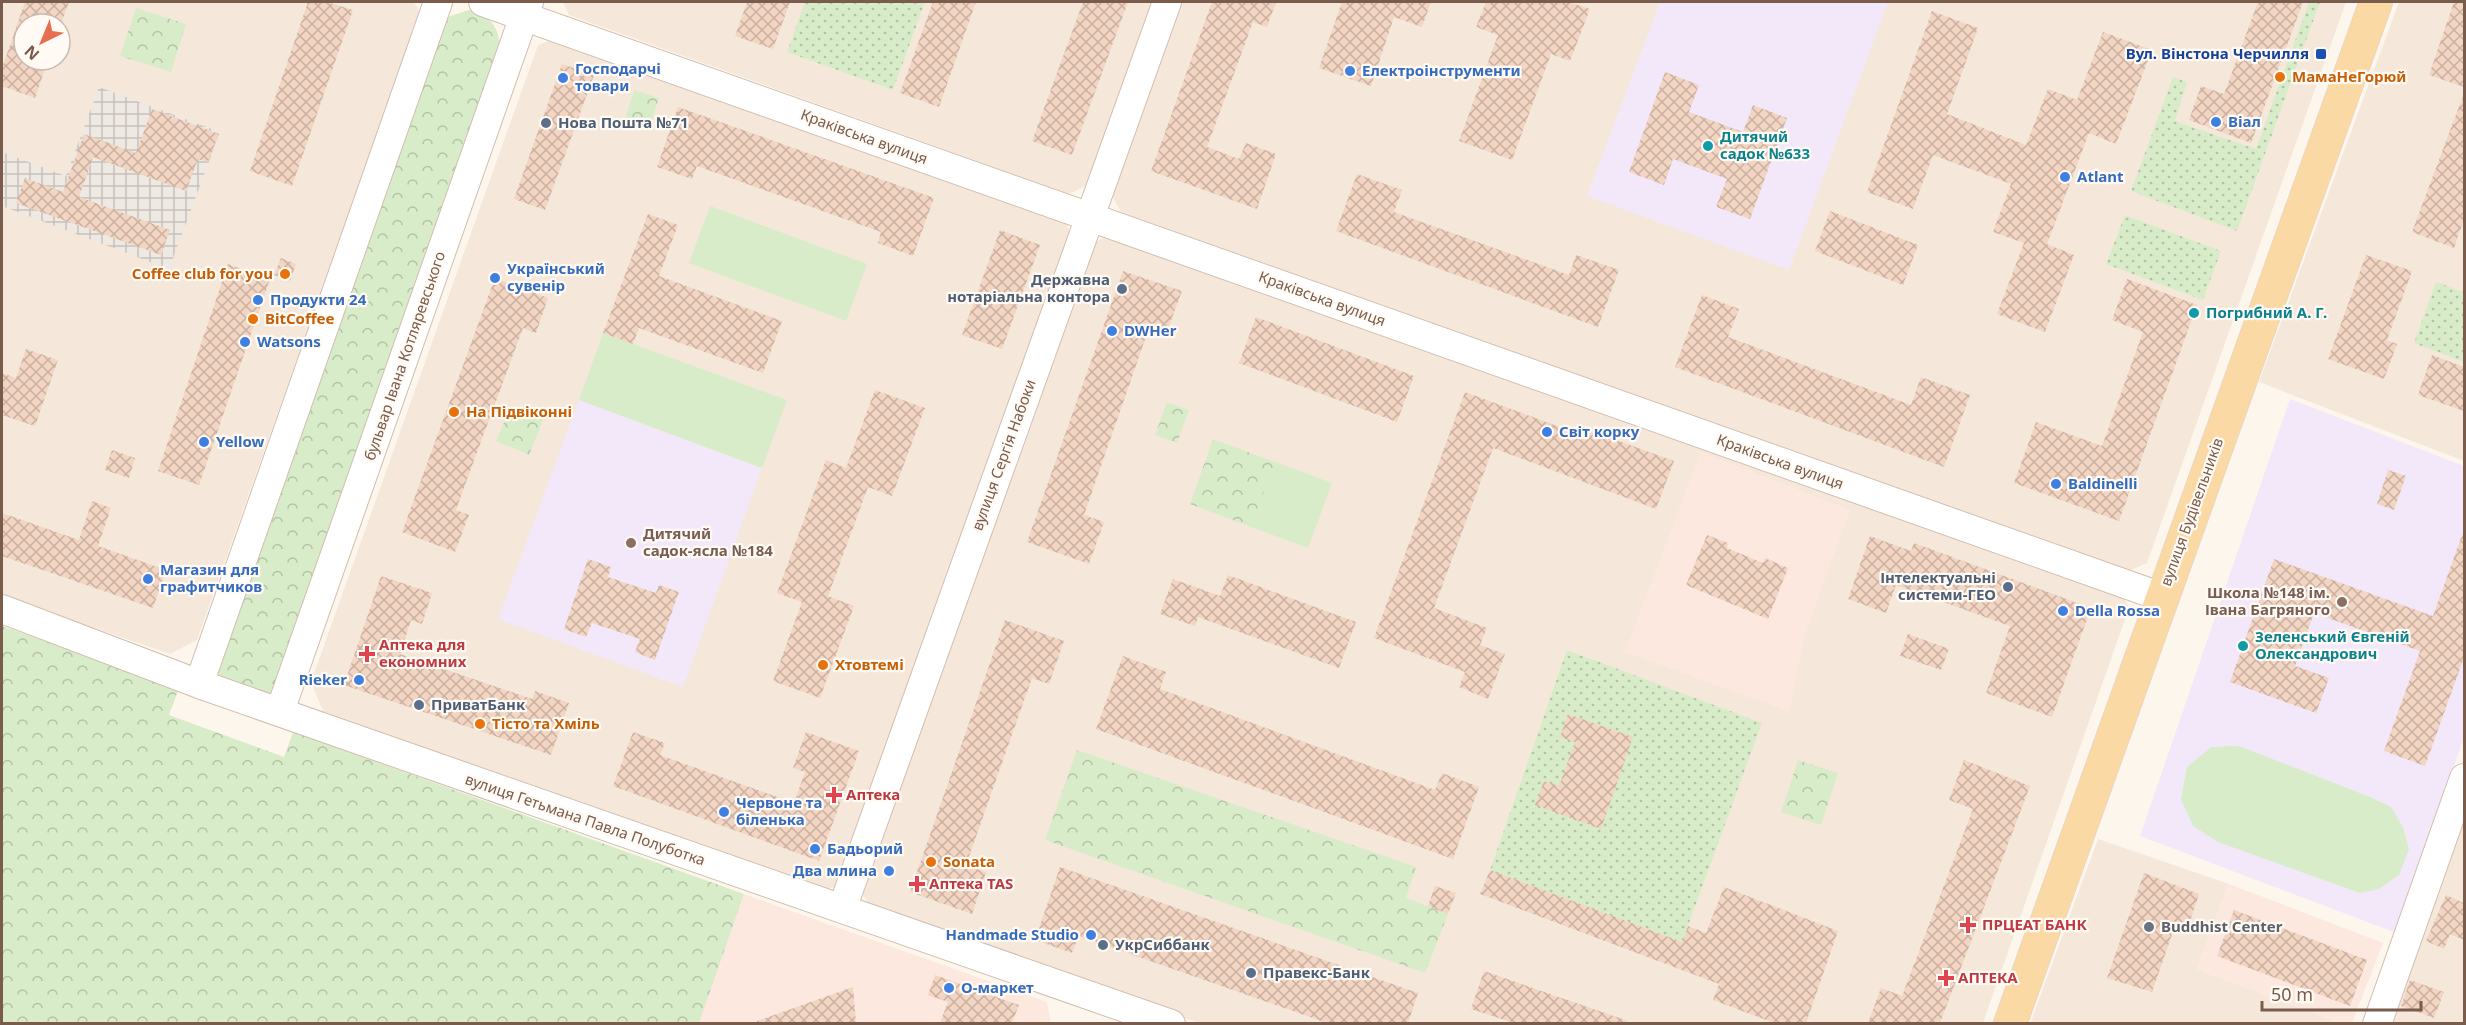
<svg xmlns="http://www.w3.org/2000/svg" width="2466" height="1025" font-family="'Noto Sans',sans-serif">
  <defs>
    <pattern id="industrial-grid" width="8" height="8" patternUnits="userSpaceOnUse" patternTransform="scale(1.5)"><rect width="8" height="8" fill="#efe9e4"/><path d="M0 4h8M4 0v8" fill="none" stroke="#c7c0bb"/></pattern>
    <pattern id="grass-dots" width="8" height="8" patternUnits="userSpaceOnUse" patternTransform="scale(1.5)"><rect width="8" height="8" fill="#d8ecc9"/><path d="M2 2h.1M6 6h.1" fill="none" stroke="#b4c2a5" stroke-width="1.8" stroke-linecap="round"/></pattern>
    <pattern id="park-crowns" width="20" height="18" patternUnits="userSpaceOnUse" patternTransform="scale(1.5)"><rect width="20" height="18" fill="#d8ecc9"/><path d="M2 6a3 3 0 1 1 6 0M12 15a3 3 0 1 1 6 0" fill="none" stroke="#b4c2a5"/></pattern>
    <pattern id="building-cross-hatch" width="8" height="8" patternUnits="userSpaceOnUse" patternTransform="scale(1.5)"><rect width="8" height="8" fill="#f3d5c3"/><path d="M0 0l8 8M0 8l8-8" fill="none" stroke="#cab0a1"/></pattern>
  </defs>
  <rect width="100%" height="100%" fill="#fdf6ec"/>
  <path fill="#f5e8da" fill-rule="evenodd" d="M2 2H414L420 12 197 640 170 654 2 596ZM24 24H60V60H24Z
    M563 2H1153L1089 184 1069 194 569 15Z
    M1180 2H2346L2147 563 2129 571 1121 212 1111 194Z
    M2399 2H2464V461L2259 382Z
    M559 37 1062 218 1073 236 840 885 822 891 323 711 311 682 538 45Z
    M1111 233 2120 590 2129 608 1983 1023H1199L871 910 861 891 1096 242Z
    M2464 817V1023H2393Z
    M2098 839 2229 884 2197 969 2340 1023 2030 1024Z"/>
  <path fill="#fde8e0" d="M1701 452 1850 510 1803 639 1790 712 1625 652Z
    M2229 884 2383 943 2352 1023H2340L2197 969Z
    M744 894 1047 1002 1051 1024H698Z"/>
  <path fill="url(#industrial-grid)" d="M99 87 220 132 169 269 2 206V152L66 176Z"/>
  <path fill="#f3e8fa" d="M1660 2H1888L1789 270 1587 196Z
    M2290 399 2464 466V738L2394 932 2140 836Z
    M579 400 762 468 683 687 498 619Z"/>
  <path fill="url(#grass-dots)" d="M805 2H925L893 90 787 52Z
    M2309 2H2320L2237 231 2131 191 2173 77 2187 82 2175 121 2256 149Z
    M2125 215 2221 251 2203 300 2106 264Z
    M2436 282 2464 292V362L2414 343Z
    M1567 650 1762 723 1682 942 1490 870Z"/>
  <path fill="url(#park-crowns)" d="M136 8 186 24 171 72 120 56Z
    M469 10C488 14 497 24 500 44L273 692 268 694 221 678 218 673 442 23 450 16Z
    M634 90 659 98 648 131 624 123Z
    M1167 402 1189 410 1177 443 1155 435Z
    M511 407 543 420 529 455 496 441Z
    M1213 439 1275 462 1251 527 1190 504Z
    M2 626 179 688 169 715 284 757 293 732 744 894 699 1023 2 1024Z
    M1077 750 1416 867 1406 898 1448 914 1425 973 1045 840Z
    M1798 760 1838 773 1821 825 1781 812Z"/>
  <path fill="#d8ecc9" d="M710 206 867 264 846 321 689 263Z
    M603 333 787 400 762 468 579 400Z
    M1275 462 1332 483 1308 548 1251 527Z
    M2239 746 2370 797 2391 807 2403 827 2409 849 2399 875 2379 889 2360 893 2218 842 2193 826 2181 799 2187 767 2211 747Z"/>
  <path fill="url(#building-cross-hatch)" d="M25 2H69L61 24H24V60H48L35 98 2 86V68Z
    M308 2H327L353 10 292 186 250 171Z
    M747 2H790L773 49 735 36Z
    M933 2H976L939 107 900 93Z
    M1083 2H1128L1072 155 1032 141Z
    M1212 2H1276L1267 27 1253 22 1207 147 1239 159 1246 143 1276 154 1257 209 1151 171Z
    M1342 2H1431L1422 27 1394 17 1371 86 1319 68Z
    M1486 2H1568L1590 9 1570 61 1551 54 1512 160 1459 141 1498 35 1476 27Z
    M2258 2H2303L2251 143 2189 120 2201 86 2224 94Z
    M2454 2H2464V87L2429 75Z
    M1932 11 1978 28 1947 114 2026 145 2048 89 2077 100 2103 32 2152 50 2116 144 2089 133 2047 244 2074 255 2045 332 1997 314 2024 243 1993 232 2011 184 1933 155 1913 209 1867 192Z
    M562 64 594 75 545 210 514 199Z
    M1665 72 1699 85 1689 112 1743 132 1753 105 1787 118 1750 219 1716 207 1727 179 1673 159 1664 185 1629 172Z
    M2463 96H2464V219L2454 248 2412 232Z
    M678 107 934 198 913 256 878 243 881 232 697 166 692 179 657 167Z
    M152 109 219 134 208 162 198 159 186 191 93 157 79 197 170 230 161 255 16 203 25 178 63 192 84 134 136 153Z
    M1357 174 1402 190 1394 212 1569 275 1576 255 1619 270 1598 327 1336 231Z
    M1830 211 1918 245 1903 285 1815 251Z
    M648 214 678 225 659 276 782 321 763 373 639 328 633 344 603 333Z
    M1000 230 1040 245 1002 349 962 335Z
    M2366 255 2412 271 2387 340 2397 344 2384 379 2328 359Z
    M281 258 296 264 290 281 274 275Z
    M228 264 270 279 199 485 158 471Z
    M1123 271 1182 291 1166 334 1149 328 1084 515 1104 522 1089 564 1027 542Z
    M495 278 548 298 536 333 523 328 462 493 456 510 469 515 455 552 402 532Z
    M2127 279 2197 305 2119 521 2014 483 2036 422 2102 446 2143 332 2112 320Z
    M1702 295 1739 309 1728 337 1911 405 1921 377 1970 395 1944 467 1675 367Z
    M1256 317 1414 376 1397 422 1239 363Z
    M26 349 58 360 35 426 2 415V373L16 378Z
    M2432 355 2464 367V411L2418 395Z
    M875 390 925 408 892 496 868 487 828 596 854 606 820 698 773 681 802 602 777 593 826 460 846 468Z
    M1465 392 1584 436 1586 429 1674 461 1656 509 1493 448 1434 608 1487 628 1480 645 1505 654 1488 699 1459 687 1465 672 1374 638Z
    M112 450 135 458 129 478 105 470Z
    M2388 470 2406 476 2394 510 2377 504Z
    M92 501 111 508 98 546 166 570 153 608 2 556V513L79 540Z
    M1707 535 1728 543 1727 548 1763 563 1765 558 1788 568 1768 619 1686 585Z
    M2462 535H2464V657L2425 766 2384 751 2420 651 2314 613 2295 666 2329 678 2316 713 2230 682 2274 559 2433 616Z
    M1870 536 1911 551 1914 543 2091 608 2052 717 1986 693 2010 626 1896 585 1886 613 1848 599Z
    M588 559 611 567 608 577 656 593 659 585 679 592 655 660 635 652 640 639 592 623 586 637 564 629Z
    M1228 575 1356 622 1339 668 1198 617 1195 626 1160 614 1173 579 1220 596Z
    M381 576 432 593 422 624 411 620 400 654 532 699 535 691 569 703 551 755 344 685Z
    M1005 620 1064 641 1049 684 1032 678 966 865 986 872 972 914 910 892Z
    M1908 634 1949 649 1941 670 1900 656Z
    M1123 656 1166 672 1160 689 1435 790 1442 773 1479 787 1453 859 1096 729Z
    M1568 714 1633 737 1601 829 1535 805 1544 781 1559 786 1575 742 1560 737Z
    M633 732 665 743 660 755 794 803 805 772 793 768 806 732 859 751 819 861 613 786Z
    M1964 760 2030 786 1940 1023H1868L1881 988 1902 996 1973 809 1949 800Z
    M1060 867 1418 993 1408 1023H1327L1079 936 1072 953 1035 940Z
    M1490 870 1682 942 1688 926 1706 933 1724 887 1838 931 1806 1023H1774L1713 1000 1719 984 1480 894Z
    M2144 873 2199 894 2187 930 2175 926 2152 992 2107 978Z
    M1435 886 1456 893 1448 914 1428 906Z
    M2446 895 2464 903V940L2450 934 2444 949 2426 941Z
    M2234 910 2367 960 2350 1006 2217 956Z
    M1484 971 1628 1021V1023H1514L1471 1009Z
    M935 975 1019 1005 1012 1023H940L948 1002 928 995Z
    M2410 980 2444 992 2434 1018 2401 1006Z
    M853 987 856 1023H757V1021Z"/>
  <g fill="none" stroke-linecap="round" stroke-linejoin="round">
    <defs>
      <path id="minor" d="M483 2 2162 597
        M2 609 199 684 1171 1024
        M199 684 438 2
        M280 711 529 2
        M842 909 1167 2
        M2377 1024 2464 778"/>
      <path id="major" d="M2010 1024 2376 2"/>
    </defs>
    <use href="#minor" stroke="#d1beb0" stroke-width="30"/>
    <use href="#major" stroke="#dad1cd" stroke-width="34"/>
    <use href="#minor" stroke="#fff" stroke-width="28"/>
    <use href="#major" stroke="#fbd9a5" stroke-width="33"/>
  </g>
  <rect fill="#1a4fb4" stroke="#fffaf3" stroke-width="2" x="2315" y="48" width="12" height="12" rx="3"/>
  <g fill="#3f7fe0" stroke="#fffaf3" stroke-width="2">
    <circle cx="1350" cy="71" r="6"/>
    <circle cx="563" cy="78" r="6"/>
    <circle cx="2216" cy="122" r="6"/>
    <circle cx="2065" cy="177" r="6"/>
    <circle cx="495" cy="278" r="6"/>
    <circle cx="258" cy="300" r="6"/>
    <circle cx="1112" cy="331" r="6"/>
    <circle cx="245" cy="342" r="6"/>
    <circle cx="1547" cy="432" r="6"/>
    <circle cx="204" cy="442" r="6"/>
    <circle cx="2056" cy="484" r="6"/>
    <circle cx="148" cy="579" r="6"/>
    <circle cx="2063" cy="611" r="6"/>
    <circle cx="359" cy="680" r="6"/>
    <circle cx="724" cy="812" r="6"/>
    <circle cx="815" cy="849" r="6"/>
    <circle cx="889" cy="871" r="6"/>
    <circle cx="1091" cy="935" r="6"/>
    <circle cx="949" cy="988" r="6"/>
  </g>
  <g fill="#e8710a" stroke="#fffaf3" stroke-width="2">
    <circle cx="2280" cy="77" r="6"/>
    <circle cx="285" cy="274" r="6"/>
    <circle cx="253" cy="319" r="6"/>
    <circle cx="454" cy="412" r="6"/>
    <circle cx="823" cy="665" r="6"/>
    <circle cx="480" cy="724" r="6"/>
    <circle cx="931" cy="862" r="6"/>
  </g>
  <g fill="#5c6f8a" stroke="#fffaf3" stroke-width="2">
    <circle cx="546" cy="123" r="6"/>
    <circle cx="1122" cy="289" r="6"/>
    <circle cx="2008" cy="587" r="6"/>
    <circle cx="419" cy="705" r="6"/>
    <circle cx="1103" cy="945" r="6"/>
    <circle cx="1251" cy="973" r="6"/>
  </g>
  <g fill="#0f9aa8" stroke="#fffaf3" stroke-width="2">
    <circle cx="1708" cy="146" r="6"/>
    <circle cx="2194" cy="313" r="6"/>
    <circle cx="2243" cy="646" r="6"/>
  </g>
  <g fill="#8d6e63" stroke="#fffaf3" stroke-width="2">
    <circle cx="631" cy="543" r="6"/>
    <circle cx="2342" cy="602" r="6"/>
  </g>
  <g fill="#e0444e" stroke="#fffaf3" stroke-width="2">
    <path d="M364 645h6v6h6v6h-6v6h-6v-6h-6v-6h6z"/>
    <path d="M831 786h6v6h6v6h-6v6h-6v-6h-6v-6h6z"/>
    <path d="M914 875h6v6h6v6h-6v6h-6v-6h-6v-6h6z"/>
    <path d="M1965 916h6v6h6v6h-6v6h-6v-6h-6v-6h6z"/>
    <path d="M1943 969h6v6h6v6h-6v6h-6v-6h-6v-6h6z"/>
  </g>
  <circle fill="#6b7280" stroke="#fffaf3" stroke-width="2" cx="2149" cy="927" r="6"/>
  <g text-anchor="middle" stroke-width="4.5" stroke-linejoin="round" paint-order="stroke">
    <g font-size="15" font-weight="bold" fill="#164399" stroke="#fffaf3" text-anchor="end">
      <text x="2309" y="59">Вул. Вінстона Черчилля</text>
    </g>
    <g font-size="15" font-weight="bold" fill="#366cbe" stroke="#fffaf3" text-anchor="start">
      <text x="575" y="74">Господарчі<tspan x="575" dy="17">товари</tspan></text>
      <text x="1362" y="76">Електроінструменти</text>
      <text x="2228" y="127">Віал</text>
      <text x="2077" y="182">Atlant</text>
      <text x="507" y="274">Український<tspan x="507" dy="17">сувенір</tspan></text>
      <text x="270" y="305">Продукти 24</text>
      <text x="1124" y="336">DWHer</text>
      <text x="257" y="347">Watsons</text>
      <text x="1559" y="437">Світ корку</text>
      <text x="216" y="447">Yellow</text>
      <text x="2068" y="489">Baldinelli</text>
      <text x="160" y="575">Магазин для<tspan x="160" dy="17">графитчиков</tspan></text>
      <text x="2075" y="616">Della Rossa</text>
      <text x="347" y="685" text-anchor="end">Rieker</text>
      <text x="736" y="808">Червоне та<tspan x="736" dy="17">біленька</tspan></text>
      <text x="827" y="854">Бадьорий</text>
      <text x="877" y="876" text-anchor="end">Два млина</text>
      <text x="1079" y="940" text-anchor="end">Handmade Studio</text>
      <text x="961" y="993">О-маркет</text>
    </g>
    <g font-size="15" font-weight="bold" fill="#c56008" stroke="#fffaf3" text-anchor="start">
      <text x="2292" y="82">МамаНеГорюй</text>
      <text x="273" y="279" text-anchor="end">Coffee club for you</text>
      <text x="265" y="324">BitCoffee</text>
      <text x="466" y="417">На Підвіконні</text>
      <text x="835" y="670">Хтовтемі</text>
      <text x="492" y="729">Тісто та Хміль</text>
      <text x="943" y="867">Sonata</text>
    </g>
    <g font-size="15" font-weight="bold" fill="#4e5e75" stroke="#fffaf3" text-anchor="start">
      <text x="558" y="128">Нова Пошта №71</text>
      <text x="1110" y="285" text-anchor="end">Державна<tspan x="1110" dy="17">нотаріальна контора</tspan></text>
      <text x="1996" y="583" text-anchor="end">Інтелектуальні<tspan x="1996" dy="17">системи-ГЕО</tspan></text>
      <text x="431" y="710">ПриватБанк</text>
      <text x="1115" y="950">УкрСиббанк</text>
      <text x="1263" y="978">Правекс-Банк</text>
    </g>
    <g font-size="15" fill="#7a5c4d" stroke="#fffaf3">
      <text transform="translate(864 137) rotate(20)" y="5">Краківська вулиця</text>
      <text transform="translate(1322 299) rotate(20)" y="5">Краківська вулиця</text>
      <text transform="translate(405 356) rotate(-71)" y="5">бульвар Івана Котляревського</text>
      <text transform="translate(1004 455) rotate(-70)" y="5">вулиця Сергія Набоки</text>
      <text transform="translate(1780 462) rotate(20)" y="5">Краківська вулиця</text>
      <text transform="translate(2192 512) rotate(-70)" y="5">вулиця Будівельників</text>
      <text transform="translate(585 820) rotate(19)" y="5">вулиця Гетьмана Павла Полуботка</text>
    </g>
    <g font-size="15" font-weight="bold" fill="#0d838f" stroke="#fffaf3" text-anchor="start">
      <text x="1720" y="142">Дитячий<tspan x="1720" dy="17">садок №633</tspan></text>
      <text x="2206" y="318">Погрибний А. Г.</text>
      <text x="2255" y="642">Зеленський Євгеній<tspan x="2255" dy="17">Олександрович</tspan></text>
    </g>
    <g font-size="15" font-weight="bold" fill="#785e54" stroke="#fffaf3" text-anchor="start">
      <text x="643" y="539">Дитячий<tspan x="643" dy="17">садок-ясла №184</tspan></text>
      <text x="2330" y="598" text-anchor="end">Школа №148 ім.<tspan x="2330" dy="17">Івана Багряного</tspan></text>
    </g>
    <g font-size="15" font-weight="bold" fill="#be3a42" stroke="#fffaf3" text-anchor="start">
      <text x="379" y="650">Аптека для<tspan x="379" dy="17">економних</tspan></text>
      <text x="846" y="800">Аптека</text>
      <text x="929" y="889">Аптека TAS</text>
      <text x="1982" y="930">ПРЦЕАТ БАНК</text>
      <text x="1958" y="983">АПТЕКА</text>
    </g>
    <g font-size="15" font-weight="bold" fill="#5b616d" stroke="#fffaf3" text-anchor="start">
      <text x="2161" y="932">Buddhist Center</text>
    </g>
  </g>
  <rect width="2466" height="1025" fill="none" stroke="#7a5c4d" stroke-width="6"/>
  <g transform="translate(42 42) rotate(223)"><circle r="28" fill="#fffaf3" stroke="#cabbb1" stroke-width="1.5"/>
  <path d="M0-4.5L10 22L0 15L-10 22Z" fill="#e76f51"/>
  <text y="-9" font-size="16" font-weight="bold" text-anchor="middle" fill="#7a5c4d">N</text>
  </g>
  <path d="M2262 1001v9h159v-9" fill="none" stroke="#7a5c4d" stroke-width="3"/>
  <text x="2271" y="1001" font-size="18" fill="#7a5c4d" stroke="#fffaf3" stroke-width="4.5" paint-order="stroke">50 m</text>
</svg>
